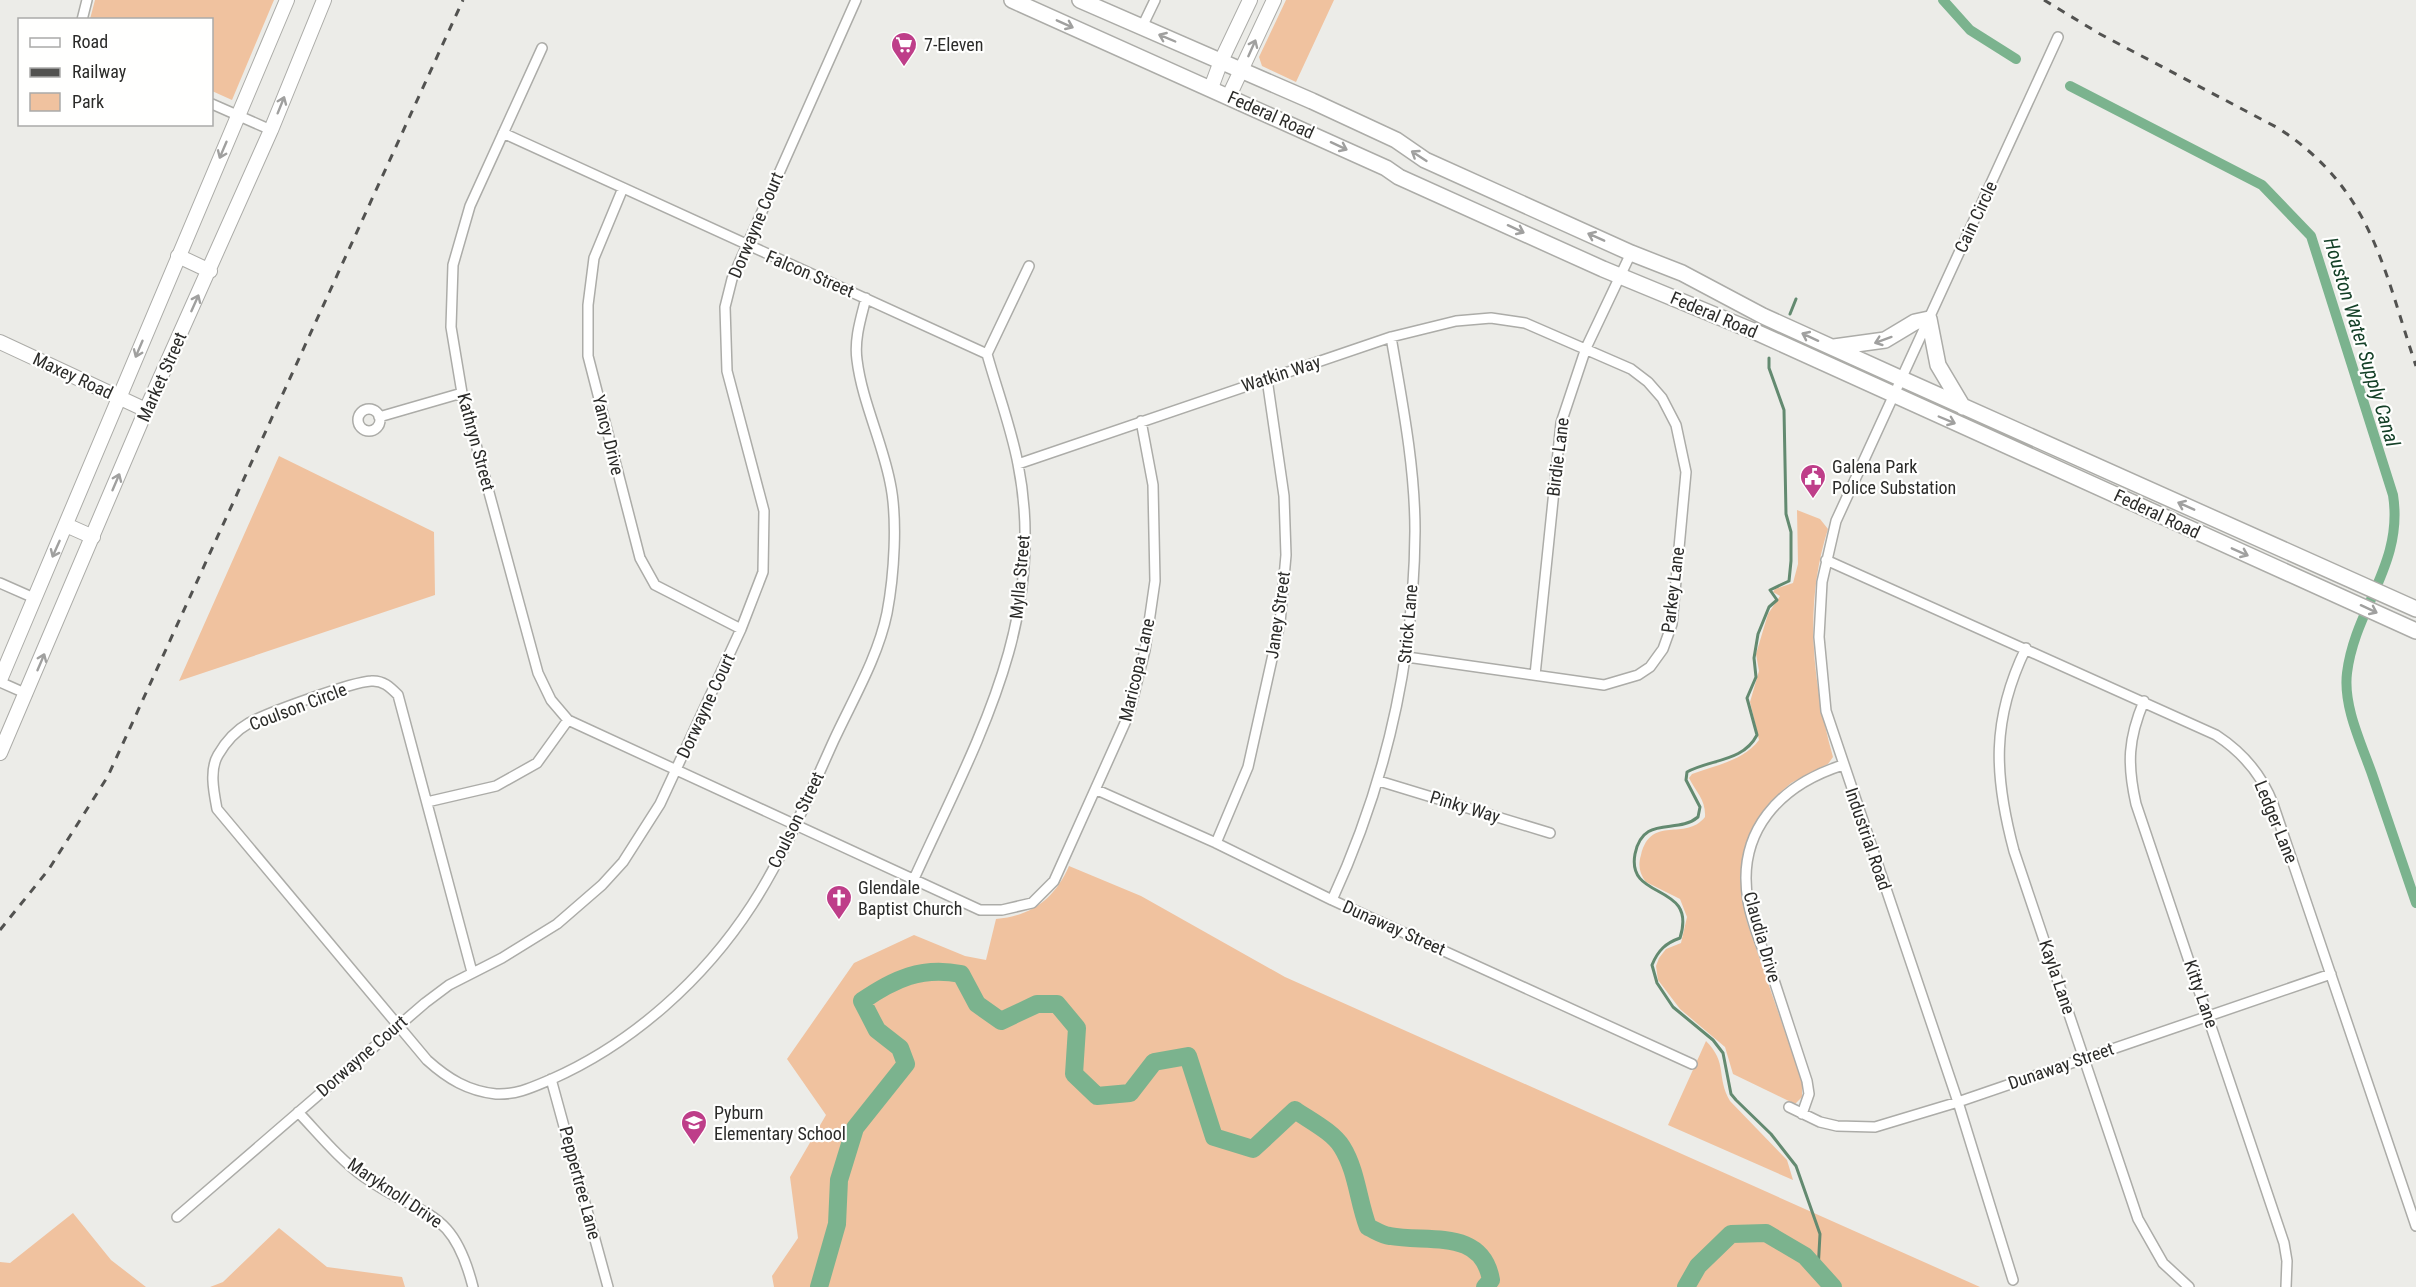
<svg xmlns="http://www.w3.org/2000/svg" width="2416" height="1287" font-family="'Roboto Condensed',sans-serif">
  <rect width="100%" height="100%" fill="#ecece8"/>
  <path fill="#f0c29f" d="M95 0H274L232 100 212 91V20L90 19Z
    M1286 0H1334L1296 82 1262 66 1259 57Z
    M279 456 434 532 435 595 179 681Z
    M1797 510 1820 519 1828 529C1804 604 1812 682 1833 757L1828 764 1791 783 1770 802 1749 836 1741 867V894L1747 922 1802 1081V1097L1795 1104 1733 1074 1725 1047 1680 1009 1658 980 1656 966 1659 958 1666 949 1681 943 1687 917 1680 899 1646 882C1639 873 1638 865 1641 855 1651 814 1685 842 1705 817 1706 800 1696 792 1689 778L1692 774C1716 765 1743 761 1759 740L1750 702 1759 671 1756 654 1768 614 1780 596 1773 592 1775 589 1793 583 1798 564Z
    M1069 866 1141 896 1285 977 1980 1287H774L772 1276 798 1238 790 1177 826 1115 787 1059 854 963 914 935 965 956 986 960 996 919C1032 916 1055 898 1069 866Z
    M1706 1041C1728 1063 1716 1077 1730 1101L1787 1160 1793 1180 1668 1125Z
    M73 1213 111 1260 146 1287H0V1262L10 1263Z
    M279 1228 327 1267 402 1277 405 1287H210L223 1282Z"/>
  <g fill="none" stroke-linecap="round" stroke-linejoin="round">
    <path stroke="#638a70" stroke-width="3" d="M1790 314 1796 299
      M1769 358V368L1784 410 1786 514 1791 532V561L1789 581 1770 590 1777 600 1769 607 1758 634 1754 658 1756 677 1747 698 1757 735C1743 762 1711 759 1687 772L1686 780 1700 807 1698 817C1677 835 1643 814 1635 854 1626 902 1698 881 1680 938 1666 943 1658 950 1652 965L1657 983 1673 1007 1713 1040 1723 1053 1731 1094 1736 1100 1771 1134 1796 1166 1820 1234 1818 1271"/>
    <path stroke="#7bb38e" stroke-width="10" d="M1943 0 1970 30 2016 59
      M2070 86 2262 185 2311 236 2393 495C2404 564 2355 608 2347 673 2343 706 2361 743 2372 774 2387 817 2401 860 2416 903"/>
    <path stroke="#7bb38e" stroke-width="18" d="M819 1287 837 1224 839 1180 855 1128 906 1064 900 1048 877 1030 862 1001C894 979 922 966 961 974L977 1004 1001 1021 1037 1004H1057L1077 1028 1074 1074 1097 1096 1130 1093 1154 1062 1188 1056 1214 1137 1253 1149 1295 1110C1309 1120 1333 1132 1342 1147 1357 1171 1358 1201 1368 1227 1375 1230 1382 1235 1390 1236 1429 1243 1482 1228 1491 1280L1485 1287
      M1686 1287 1698 1266 1731 1234 1766 1233 1805 1256 1833 1287"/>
    <defs>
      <path id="street" d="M82 20 87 0
        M1142 27 1155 0
        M542 48 470 206 453 265 451 327 462 393 538 673 551 700 568 720 980 910H1002L1032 903 1054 881 1129 714 1145 650 1155 581 1153 485 1141 421
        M212 104 271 130
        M503 133 987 354
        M623 188 594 258 588 305V356L640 558 655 585 741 629
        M358 420a11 11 0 1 1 22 0a11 11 0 1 1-22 0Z
        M379 417 462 393
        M1018 464 1391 337 1456 321 1491 318 1525 323 1631 369 1648 382 1662 398 1676 425 1686 472 1672 624 1663 649 1650 667 1638 675 1604 685 1407 657
        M1826 560 2216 735C2242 752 2262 775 2273 804L2416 1226
        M0 583 34 598
        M2026 648C1991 720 1994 776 2014 851L2138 1219 2163 1263 2189 1287
        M1535 675 1561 423 1586 348 1631 253
        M0 682 27 694
        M2144 701C2128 739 2127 764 2136 804L2284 1243 2287 1261 2286 1287
        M1379 781 1550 833
        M1097 790 1216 843 1332 900 1692 1064
        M427 802 496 786 537 763 568 720
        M1216 843 1248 767 1280 623 1286 555 1284 496 1267 379
        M913 881C975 744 1049 620 1018 464 1011 427 997 390 987 354L1029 266
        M1332 900C1386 783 1414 660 1415 531 1415 466 1402 401 1391 337
        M472 972 398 695C390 687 383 680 371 681 352 682 266 713 249 723 235 731 226 741 218 755 209 770 214 793 217 809L427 1060C448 1079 468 1091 496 1094 517 1095 533 1087 552 1079 633 1043 704 979 752 905 785 854 809 795 834 740 853 699 878 657 887 613 894 576 898 519 890 482 882 441 862 401 857 360 854 339 861 318 866 298
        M551 1079 608 1287
        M1789 1107 1820 1122 1837 1126 1875 1127 1958 1102 2331 974
        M298 1112C319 1134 339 1159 364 1177 423 1219 452 1205 473 1287
        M1802 1114 1809 1094 1807 1081C1795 1044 1783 1008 1771 971 1763 949 1752 925 1748 901 1736 831 1780 785 1843 765
        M177 1217 425 1003 449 985 502 958 557 924 602 885 623 862 660 804 741 629 763 572 764 511 727 371 725 307 732 279 856 0
        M2013 1280 1958 1102 1826 711 1819 637 1822 582 1836 521 2058 37"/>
      <path id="secondary" d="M1211 88 1221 61 1250 0
        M1229 96 1274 0
        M178 256 210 271
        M0 342 146 410
        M66 525 93 537
        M0 680 287 0
        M0 753 146 410 271 130 324 0"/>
      <path id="primary" d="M1012 0 1386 168 1399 177 1603 269 1758 333 2416 631
        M1080 0 1312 101 1396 140 1425 160 1631 253 1682 273 1763 316 1902 379 2416 609
        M1834 347 1885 340 1915 322 1929 319 1938 365 1963 407"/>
    </defs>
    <use href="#street" stroke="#acaca8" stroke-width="12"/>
    <use href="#secondary" stroke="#acaca8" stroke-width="16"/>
    <use href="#primary" stroke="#acaca8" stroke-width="18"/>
    <use href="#street" stroke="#fff" stroke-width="9"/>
    <use href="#secondary" stroke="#fff" stroke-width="14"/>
    <use href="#primary" stroke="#fff" stroke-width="15"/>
    <path stroke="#525250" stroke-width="3" stroke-dasharray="8 8" stroke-linecap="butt" d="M2044 0 2100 34 2278 128C2372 189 2383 268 2416 366
      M0 930 49 869 108 776 463 0"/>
  </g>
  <defs><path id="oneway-shaft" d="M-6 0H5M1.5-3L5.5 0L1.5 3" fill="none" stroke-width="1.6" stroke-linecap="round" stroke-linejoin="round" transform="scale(1.5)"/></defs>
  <g stroke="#a0a09f">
    <use href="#oneway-shaft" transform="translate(1065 24) rotate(24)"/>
    <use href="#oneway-shaft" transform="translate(1167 38) rotate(-157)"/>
    <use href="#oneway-shaft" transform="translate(1252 48) rotate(-66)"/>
    <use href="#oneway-shaft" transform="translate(281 105) rotate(-68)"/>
    <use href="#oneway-shaft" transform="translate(1339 146) rotate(25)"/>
    <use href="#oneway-shaft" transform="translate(223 150) rotate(113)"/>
    <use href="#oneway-shaft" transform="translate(1419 156) rotate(-147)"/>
    <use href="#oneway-shaft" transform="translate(1516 229) rotate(25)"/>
    <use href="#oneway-shaft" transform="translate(1596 237) rotate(-156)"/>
    <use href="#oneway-shaft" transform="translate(195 303) rotate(-66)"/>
    <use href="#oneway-shaft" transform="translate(1810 337) rotate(-155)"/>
    <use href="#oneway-shaft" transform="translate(1883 340) rotate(160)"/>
    <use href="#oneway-shaft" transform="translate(139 349) rotate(113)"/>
    <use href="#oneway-shaft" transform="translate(1947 420) rotate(23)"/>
    <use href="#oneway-shaft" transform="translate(116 482) rotate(-67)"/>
    <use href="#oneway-shaft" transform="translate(2186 506) rotate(-156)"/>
    <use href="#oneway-shaft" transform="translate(56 549) rotate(114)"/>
    <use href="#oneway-shaft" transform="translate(2240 552) rotate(24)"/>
    <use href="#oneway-shaft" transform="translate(2369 609) rotate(25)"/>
    <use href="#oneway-shaft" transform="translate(41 662) rotate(-67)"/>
  </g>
  <defs>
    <symbol id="supermarket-pin" viewBox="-11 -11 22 30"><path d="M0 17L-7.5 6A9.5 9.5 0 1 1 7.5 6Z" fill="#be3e89" stroke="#fffffe"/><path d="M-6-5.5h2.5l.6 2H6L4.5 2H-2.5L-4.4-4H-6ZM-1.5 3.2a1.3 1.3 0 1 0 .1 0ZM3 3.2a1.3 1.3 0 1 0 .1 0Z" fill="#fff"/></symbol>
    <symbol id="civic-pin" viewBox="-11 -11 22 30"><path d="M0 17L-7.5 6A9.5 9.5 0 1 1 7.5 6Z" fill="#be3e89" stroke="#fffffe"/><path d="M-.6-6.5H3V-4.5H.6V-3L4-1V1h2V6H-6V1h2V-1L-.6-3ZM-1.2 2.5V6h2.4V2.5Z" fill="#fff"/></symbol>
    <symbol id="church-pin" viewBox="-11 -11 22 30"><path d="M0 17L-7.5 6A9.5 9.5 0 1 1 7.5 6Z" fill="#be3e89" stroke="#fffffe"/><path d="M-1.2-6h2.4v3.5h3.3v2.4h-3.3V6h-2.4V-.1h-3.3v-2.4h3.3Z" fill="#fff"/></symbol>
    <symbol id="school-pin" viewBox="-11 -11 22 30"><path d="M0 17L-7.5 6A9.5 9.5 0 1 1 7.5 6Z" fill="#be3e89" stroke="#fffffe"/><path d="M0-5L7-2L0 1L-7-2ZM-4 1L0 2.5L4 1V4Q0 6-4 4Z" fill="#fff"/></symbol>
  </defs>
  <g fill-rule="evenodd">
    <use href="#supermarket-pin" x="889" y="30" width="30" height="40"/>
    <use href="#civic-pin" x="1798" y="462" width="30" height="40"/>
    <use href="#church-pin" x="824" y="883" width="30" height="40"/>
    <use href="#school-pin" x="679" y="1108" width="30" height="40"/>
  </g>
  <g text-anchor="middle" stroke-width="4.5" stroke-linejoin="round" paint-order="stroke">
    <g font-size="18" fill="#2b2b29" stroke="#fffffe" text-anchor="start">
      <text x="924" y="51">7-Eleven</text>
      <text x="1832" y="473">Galena Park<tspan x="1832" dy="21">Police Substation</tspan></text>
      <text x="858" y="894">Glendale<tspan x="858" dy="21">Baptist Church</tspan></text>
      <text x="714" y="1119">Pyburn<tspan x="714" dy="21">Elementary School</tspan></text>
    </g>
    <g font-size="18" fill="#2b2b29" stroke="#fffffe">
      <text transform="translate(1271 115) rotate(24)" y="6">Federal Road</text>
      <text transform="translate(1976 217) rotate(-65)" y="6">Cain Circle</text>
      <text transform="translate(756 225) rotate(-67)" y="6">Dorwayne Court</text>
      <text transform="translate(810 274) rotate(23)" y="6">Falcon Street</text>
      <text transform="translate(1714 315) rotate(23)" y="6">Federal Road</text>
      <text transform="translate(1281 374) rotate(-18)" y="6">Watkin Way</text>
      <text transform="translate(73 376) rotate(25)" y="6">Maxey Road</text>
      <text transform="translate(162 377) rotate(-66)" y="6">Market Street</text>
      <text transform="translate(608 435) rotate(76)" y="6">Yancy Drive</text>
      <text transform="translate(476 442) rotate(75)" y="6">Kathryn Street</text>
      <text transform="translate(1558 457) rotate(-83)" y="6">Birdie Lane</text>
      <text transform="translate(2157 514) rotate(25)" y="6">Federal Road</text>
      <text transform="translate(1020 577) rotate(-85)" y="6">Mylla Street</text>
      <text transform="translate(1673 590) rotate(-83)" y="6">Parkey Lane</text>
      <text transform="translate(1278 615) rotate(-82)" y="6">Janey Street</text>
      <text transform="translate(1408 624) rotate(-85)" y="6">Strick Lane</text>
      <text transform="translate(1137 670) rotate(-77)" y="6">Maricopa Lane</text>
      <text transform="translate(706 706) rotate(-65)" y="6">Dorwayne Court</text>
      <text transform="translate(298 707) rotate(-21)" y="6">Coulson Circle</text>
      <text transform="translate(1465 807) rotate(17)" y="6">Pinky Way</text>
      <text transform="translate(796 820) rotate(-64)" y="6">Coulson Street</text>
      <text transform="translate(2276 822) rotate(68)" y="6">Ledger Lane</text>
      <text transform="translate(1868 839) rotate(71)" y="6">Industrial Road</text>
      <text transform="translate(1394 928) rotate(24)" y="6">Dunaway Street</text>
      <text transform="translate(1762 937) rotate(74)" y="6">Claudia Drive</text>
      <text transform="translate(2057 977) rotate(71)" y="6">Kayla Lane</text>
      <text transform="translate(2201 994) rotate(71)" y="6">Kitty Lane</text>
      <text transform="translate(362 1056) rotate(-41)" y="6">Dorwayne Court</text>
      <text transform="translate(2061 1066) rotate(-19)" y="6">Dunaway Street</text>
      <text transform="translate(580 1183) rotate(75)" y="6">Peppertree Lane</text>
      <text transform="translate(395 1193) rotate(34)" y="6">Maryknoll Drive</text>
    </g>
    <g font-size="20" font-style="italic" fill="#144027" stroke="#fffffe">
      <text transform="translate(2362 342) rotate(73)" y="7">Houston Water Supply Canal</text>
    </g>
  </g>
  <rect x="18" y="18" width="195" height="108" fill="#fffffe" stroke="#aaaaa9" stroke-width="1.5"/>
  <rect x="30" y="38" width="30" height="9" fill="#ffffff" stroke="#aaaaa9" stroke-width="1.5"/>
  <text x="72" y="48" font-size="18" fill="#2b2b29">Road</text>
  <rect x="30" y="68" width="30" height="9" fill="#525250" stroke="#aaaaa9" stroke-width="1.5"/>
  <text x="72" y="78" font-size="18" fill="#2b2b29">Railway</text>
  <rect x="30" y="93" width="30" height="18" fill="#f0c29f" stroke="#aaaaa9" stroke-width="1.5"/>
  <text x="72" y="108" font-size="18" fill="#2b2b29">Park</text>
</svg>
